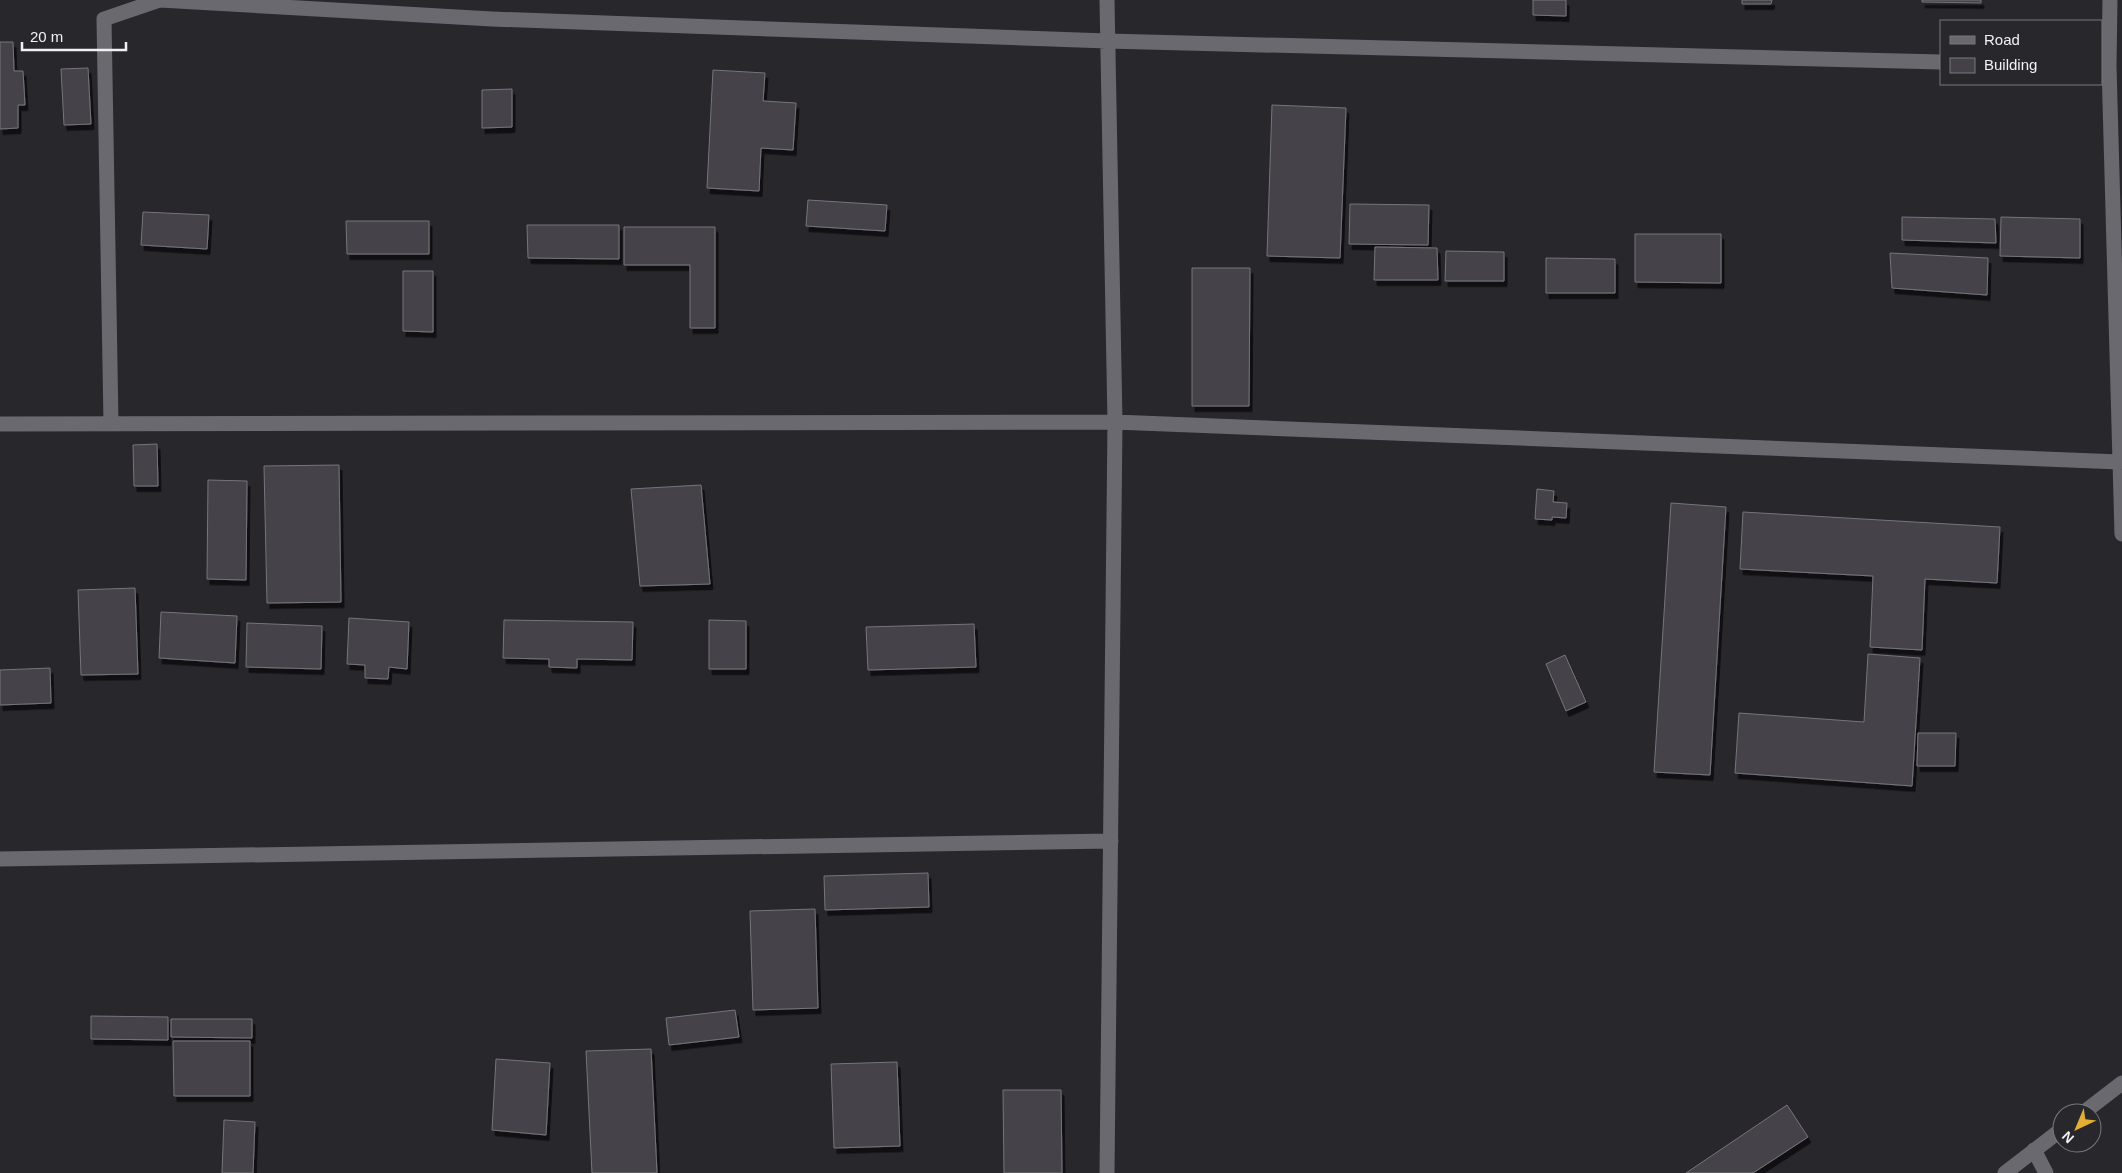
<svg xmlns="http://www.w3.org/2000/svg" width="2122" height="1173" font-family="Arial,sans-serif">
  <defs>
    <filter id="shadow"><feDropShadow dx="3" dy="5.5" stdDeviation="0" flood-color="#0009"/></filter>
  </defs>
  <rect width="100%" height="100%" fill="#28272c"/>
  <path fill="#444248" stroke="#76757b" filter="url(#shadow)" d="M1533 0H1566V16L1533 15Z
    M1742 0H1772L1771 4H1742Z
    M1922 0H1981V3L1922 2Z
    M0 42H13L14 71H23L25 105H18V128L0 129Z
    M88 68 91 124 64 125 61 69Z
    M713 70 765 73 763 101 796 103 793 150 761 148 759 191 707 188Z
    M512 89V127L482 128V90Z
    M1272 105 1346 108 1340 258 1267 256Z
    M808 200 887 205 885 231 806 226Z
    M1350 204 1429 205 1428 245 1349 244Z
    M143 212 209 215 207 249 141 245Z
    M1902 217 1995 219 1996 243 1902 240Z
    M2001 217 2080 219V258L2000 256Z
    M346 221H429V254H347Z
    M527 225H619V259L528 258Z
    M624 227H715V328H690V265H624Z
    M1635 234H1721V283L1635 282Z
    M1375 247 1437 248 1438 280H1374Z
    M1446 251 1504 252V281H1445Z
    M1890 253 1988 258 1987 295 1892 288Z
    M1546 258 1615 259V293H1546Z
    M1192 268H1250L1249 406H1192Z
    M403 271H433V332L403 331Z
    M157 444 158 486H134L133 445Z
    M339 465 341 602 267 603 264 466Z
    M208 480 247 481 246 580 207 579Z
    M701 485 710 584 640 586 631 489Z
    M1537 489 1554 491 1553 502 1567 503 1566 518 1552 517V520L1535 519Z
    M1671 503 1726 507 1710 775 1654 772Z
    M1743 512 2000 527 1997 583 1925 579 1922 650 1870 647 1873 576 1740 569Z
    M135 588 138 674 81 675 78 590Z
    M161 612 237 616 235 663 159 658Z
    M349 618 409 622 407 669 389 667 388 679 365 678V665L347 664Z
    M504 620 633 622 632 660 577 659V668L549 667V659L503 658Z
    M709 620 746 621V669H709Z
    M247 623 322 626 321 669 246 667Z
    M974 624 976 667 868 670 866 627Z
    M1868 654 1920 658 1912 786 1735 773 1739 713 1864 722Z
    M1565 655 1586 702 1566 711 1546 664Z
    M50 668 51 703 0 705V670Z
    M1918 733H1956L1955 766H1917Z
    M928 873 929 907 825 910 824 876Z
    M815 909 818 1008 753 1010 750 911Z
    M735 1010 739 1037 669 1045 666 1018Z
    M91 1016 168 1017V1040L91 1039Z
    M171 1019H252V1038L171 1037Z
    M173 1041H250V1096H174Z
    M651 1049 657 1173H592L586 1051Z
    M496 1059 550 1063 546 1135 492 1130Z
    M897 1062 900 1146 834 1148 831 1064Z
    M1003 1090H1061L1062 1173H1004Z
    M1787 1105 1808 1137 1753 1173H1686Z
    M224 1120 255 1122 253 1173H222Z"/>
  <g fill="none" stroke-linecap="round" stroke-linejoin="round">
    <path stroke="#6a696f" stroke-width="15" d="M1107 0 1115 422 1107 1173
      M2110 0 2109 66 2122 534
      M111 423 104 19 160 0 492 19 1107 41 1941 62
      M0 424 1115 422 2120 462
      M0 859 1111 841
      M2083 1113 2122 1083
      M2034 1150 2046 1173
      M2005 1173 2062 1129"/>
  </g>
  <rect x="1940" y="20" width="162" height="65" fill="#28272c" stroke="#78787c"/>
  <rect x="1950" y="36" width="25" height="8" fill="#6a696f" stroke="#78787c"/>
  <text x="1984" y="45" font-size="15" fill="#f1f1f4">Road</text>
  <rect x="1950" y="58" width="25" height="15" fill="#444248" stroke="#78787c"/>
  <text x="1984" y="70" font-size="15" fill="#f1f1f4">Building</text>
  <g transform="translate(2077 1128) rotate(224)"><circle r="24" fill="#28272c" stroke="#78787c"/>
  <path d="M0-4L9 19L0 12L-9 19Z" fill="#e2af34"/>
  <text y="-8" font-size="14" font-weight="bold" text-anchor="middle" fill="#f1f1f4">N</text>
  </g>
  <path d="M22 42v8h104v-8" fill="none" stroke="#f1f1f4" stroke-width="2.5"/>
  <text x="30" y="42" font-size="15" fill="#f1f1f4" stroke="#28272c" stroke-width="4" paint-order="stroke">20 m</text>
</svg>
